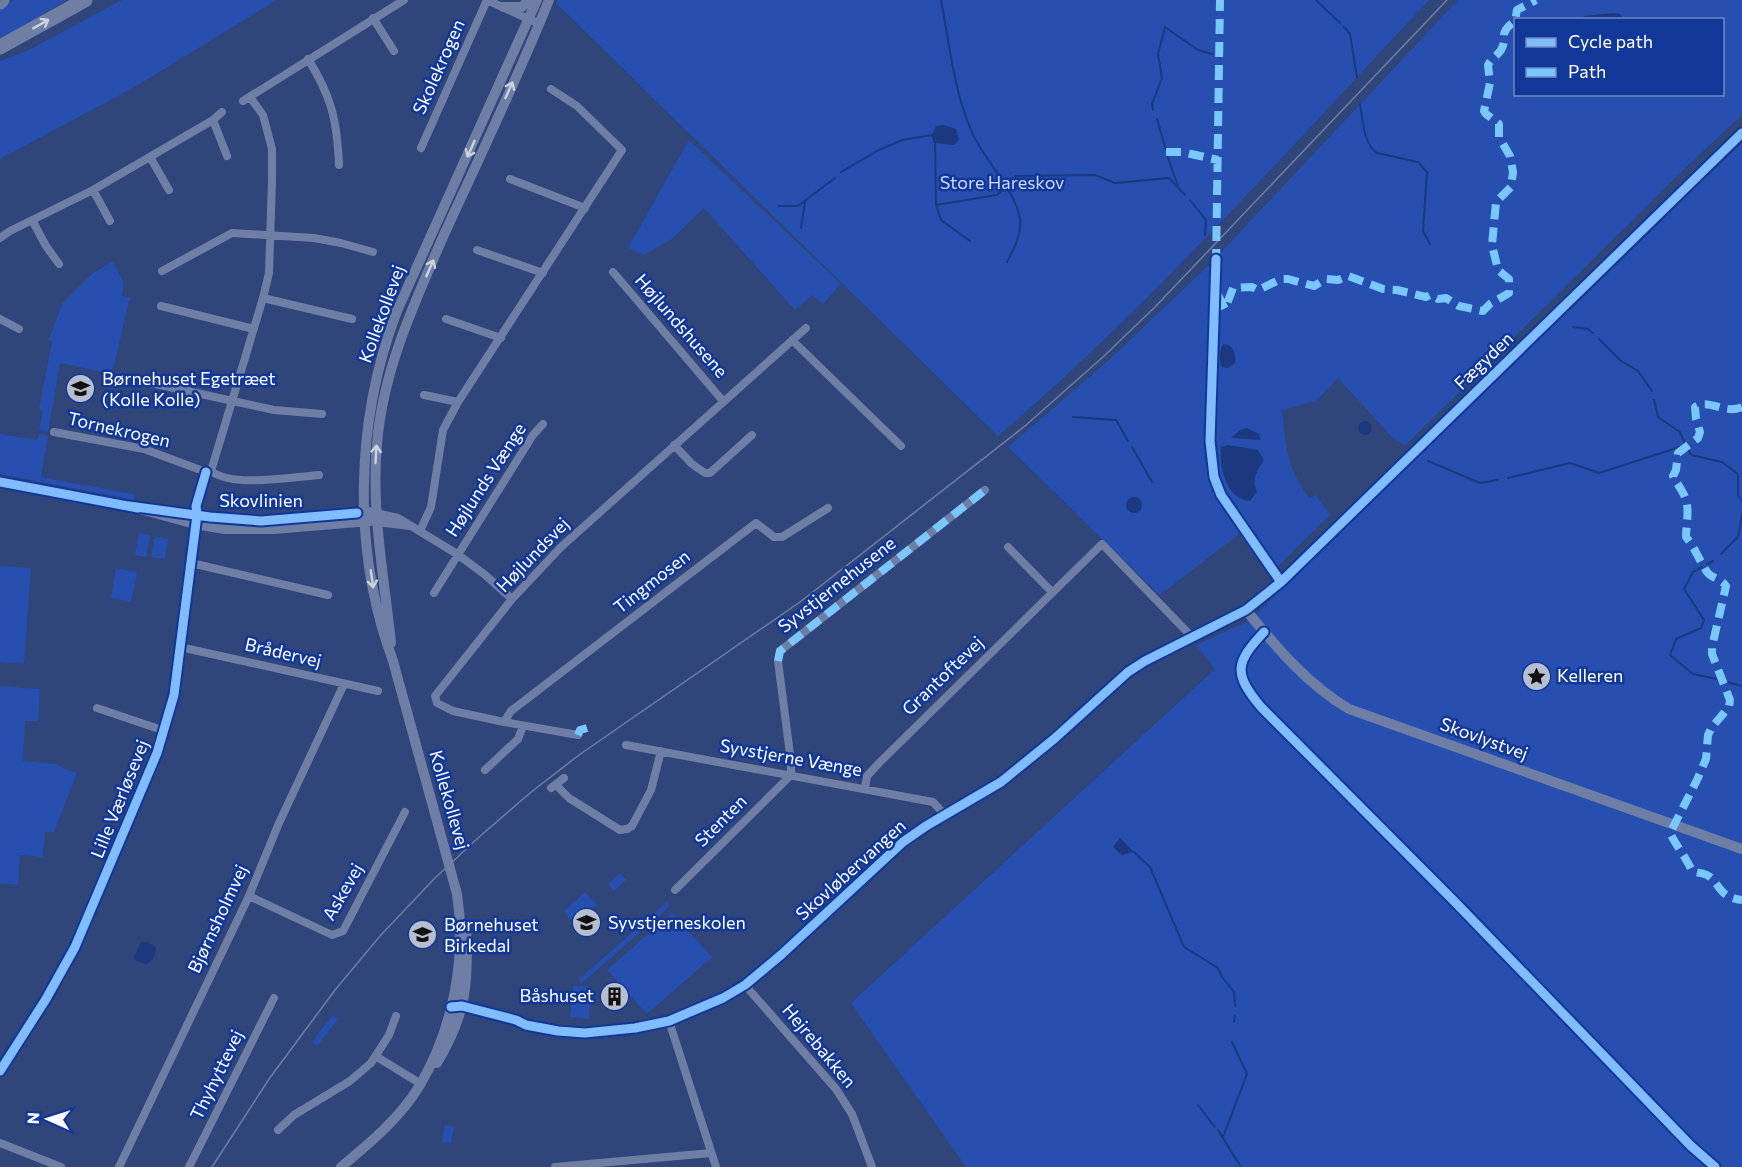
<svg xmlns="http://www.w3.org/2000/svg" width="1742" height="1167" font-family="Commissioner,sans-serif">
  <rect width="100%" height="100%" fill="#304579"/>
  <path fill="#264faf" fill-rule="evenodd" d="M14 0H66L0 41V9Z
    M122 0H277L133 88 0 159V61L29 50Z
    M557 0H1429C1289 149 1153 303 998 436L556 3Z
    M1458 0H1742V115L1682 171 1405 446 1392 437 1338 378 1316 401 1282 410C1286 449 1286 465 1309 498L1316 495 1330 515 1269 575 1239 534 1160 595 1008 447 1108 361 1211 263ZM1614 13 1623 18 1621 19 1722 20V94H1516V20L1582 19 1584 16Z
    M689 140 841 284 823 304 812 295 795 310 704 208 672 239 644 255 628 248Z
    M1742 143V1167H966L851 1003 1215 669 1196 645 1249 621Z
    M112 261 124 282 122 296 130 297 112 374 60 363 48 432 39 430 43 411 39 409 52 342 49 339 62 304 92 274Z
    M0 434 37 440 39 434 48 436 41 477 134 494V500L0 474Z
    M139 533 150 535 146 557 135 555Z
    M155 536 168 539 165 559 151 557Z
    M0 566 31 568 24 664 0 662Z
    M116 568 137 572 131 602 111 598Z
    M0 686 40 689 38 721H25L23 761 58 764 64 769 77 773 54 832H45L43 857 20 855 18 885 0 883Z
    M620 873 626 880 614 891 608 884Z
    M585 892 597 905 581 920 570 919 564 911Z
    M667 902 670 906 581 984 578 980Z
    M672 913 712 957 647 1014 607 970Z
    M573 986 592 987 589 1019 570 1017Z
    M333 1015 338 1019 317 1046 312 1042Z
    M445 1125 454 1127 451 1144 442 1142Z"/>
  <path fill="#1c3980" d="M1614 13 1620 14 1623 18 1582 19 1584 16Z
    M943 125 956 129 959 140 954 145 935 143 932 135 936 126Z
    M1223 344C1234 345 1236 353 1235 363L1228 368 1222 367C1219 361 1219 350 1223 344Z
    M1358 428a7 7 0 1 1 14 0a7 7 0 1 1-14 0Z
    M1247 428 1259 434 1261 440 1231 438 1240 430Z
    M1228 445 1258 450 1264 460C1256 472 1252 479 1257 492L1250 501C1226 499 1219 467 1221 447Z
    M1126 505a8 8 0 1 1 16 0a8 8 0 1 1-16 0Z
    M1120 838 1134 852 1122 855 1113 847Z
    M141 942H147L156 947C156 955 153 961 146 964L136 961 134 957Z"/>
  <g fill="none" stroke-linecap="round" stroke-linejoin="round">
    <path stroke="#1c3980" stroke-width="2" d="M941 0C949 42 954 91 971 130 982 158 1016 190 1020 219 1022 235 1014 248 1007 262
      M1316 0 1340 23
      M1344 27 1350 34 1357 77
      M1360 104C1363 120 1363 143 1377 153L1418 162 1427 172 1423 231 1430 244
      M1153 110 1152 104 1162 78 1158 54 1165 27 1198 50 1212 54
      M1157 119 1166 150
      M1167 155 1178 186
      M841 172 877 151 902 140 932 135 935 143 936 205 997 195 1016 176 1095 175 1115 183 1169 178 1185 195
      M1190 200 1206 220 1205 235
      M936 205 941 220 970 241
      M779 206H798L835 178
      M801 228 805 202
      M1573 327 1588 329 1593 333
      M1599 339 1621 361 1638 371 1652 391
      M1654 400 1658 417 1680 432 1686 446
      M1073 417 1116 420 1128 441
      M1132 447 1152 482
      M1688 449 1691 455 1722 462 1738 474V496L1742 501
      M1428 461 1480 483 1498 480
      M1508 478 1570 463 1599 473 1686 445
      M1721 554 1738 537 1742 515
      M1707 564 1713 561
      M1702 567 1693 572 1684 589 1704 620 1701 628 1676 639 1670 655 1693 674 1721 680
      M1727 682 1742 686
      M1134 852 1150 867 1184 947 1218 968 1222 977 1234 992 1235 1006
      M1234 1022 1235 1016
      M1198 1105 1215 1127
      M1218 1130 1241 1167
      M1223 1137 1247 1074 1232 1042"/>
    <path stroke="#6f7ea4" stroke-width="8" d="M487 0 533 21
      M373 18 394 51
      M308 59C332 97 337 121 339 165
      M243 101 404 0
      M213 120 227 156
      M421 148 487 0
      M150 157 169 190
      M510 179 585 208
      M93 190 110 221
      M32 220 46 246 59 264
      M0 238 10 231 93 190 213 120 222 112
      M477 250 543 273
      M162 271 232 233 314 238 341 243 373 252
      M613 272 723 401
      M263 298 352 319
      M161 306 254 329
      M0 319 19 329
      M446 319 501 338
      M792 340 901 446
      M142 381 274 410 322 414
      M424 395 458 402
      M54 432 144 449 206 472 211 471 263 298 269 273 272 181V149L263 115 250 97
      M674 445 692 464 705 473H710L752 435
      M211 471C232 488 292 477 319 475
      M376 513 398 518 457 554 484 574 512 599
      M376 522 410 526
      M420 531 431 507 443 430 458 402 622 150 577 106 551 89
      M1008 547 1052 592
      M191 563 328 595
      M434 593 533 435 543 424
      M180 647 378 691
      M97 708 165 731
      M504 722 511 711 756 523 774 537H782L828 508
      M578 735 504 722 453 711 437 703 435 696 512 599 561 547 806 328
      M626 745 933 802 945 815
      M485 770 518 739 523 726
      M556 785 569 798 620 830 627 829 632 826 651 790 661 751
      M551 788 564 778
      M865 788 867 776 880 762 1102 544 1193 638
      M675 890 791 775V762L778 661 780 651 985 490
      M249 896 332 935 343 931 405 812
      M745 985 836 1089 852 1114 872 1167
      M669 1021 716 1167
      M377 1057 421 1084
      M0 1071 46 999 75 947 157 753 174 695 197 518
      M278 1130 294 1115 350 1081 371 1063 389 1035 396 1016
      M0 1143 61 1167
      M119 1167 249 896 279 823 344 684
      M189 1167 274 998
      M555 1167 711 1153"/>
    <path stroke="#6f7ea4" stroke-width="10" d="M503 7H522L529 0
      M0 482 129 506 195 524 225 529H274L370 521
      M158 509 210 517 261 521 369 512
      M1246 610C1276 647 1308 685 1349 709L1742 849
      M391 643C384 576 371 511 377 444 383 370 414 304 443 237 479 158 517 80 549 0
      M451 1007 462 1006 516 1020 526 1025 558 1031 585 1033 635 1028 669 1021 723 998 745 985 782 954 903 842 926 826 1001 782 1054 739 1128 672 1145 661 1246 610 1281 582 1742 133
      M437 1063C466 1015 469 983 466 928
      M341 1167C370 1143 401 1117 420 1085 453 1029 467 957 457 894L393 661C352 550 355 421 397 311L537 0"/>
    <path stroke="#707ea3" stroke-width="15" d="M0 2 2 0
      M0 47 85 0"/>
    <path stroke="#707ea3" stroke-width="1.5" d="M212 1167 269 1079 335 990 380 936 434 879 478 838 530 793 579 755 800 602 1025 426 1104 356 1155 307 1447 0"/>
    <path stroke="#7ac7fe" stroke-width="8" stroke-dasharray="15 8" stroke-linecap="butt" d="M1166 152H1182L1218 160
      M1216 264 1220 0
      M1218 295 1225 309 1233 288 1252 287 1258 290 1281 279H1288L1314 286 1326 279 1338 280 1348 276 1383 289 1397 290 1426 297 1430 295 1438 299 1446 298 1459 306 1483 311 1490 304 1509 293V279L1498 270 1492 245 1496 202 1511 187 1513 172 1510 156 1499 137V124L1486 114 1484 111 1490 83 1488 65C1491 59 1497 56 1501 50 1509 36 1496 35 1515 21L1517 10 1536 0
      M1742 407C1725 415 1709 398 1695 407L1696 419 1700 432 1698 438 1678 453 1676 470 1673 476C1676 482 1680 487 1683 493 1691 507 1686 523 1686 537 1695 548 1699 560 1707 572 1712 579 1721 578 1726 586L1712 647V654L1730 700 1729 707 1712 727 1708 735 1706 759 1697 780 1670 833C1677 847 1686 857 1692 871 1697 873 1703 873 1707 875 1721 883 1717 897 1742 900
      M778 661 780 651 985 490
      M578 735 580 730 587 728"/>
    <defs>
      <path id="cycleway" d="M1216 259 1210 441 1214 477 1221 495 1281 582
        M0 482 138 508
        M129 506 210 517 261 521 357 513
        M1264 632C1235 663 1233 673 1261 707L1455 902 1691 1146 1715 1167
        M451 1007 462 1006 516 1020 526 1025 558 1031 585 1033 635 1028 669 1021 723 998 745 985 782 954 903 842 926 826 1001 782 1054 739 1128 672 1145 661 1246 610 1281 582 1742 133
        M0 1071 46 999 75 947 157 753 174 695 197 515 196 506 206 472"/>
    </defs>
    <use href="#cycleway" stroke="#113898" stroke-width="13"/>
    <use href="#cycleway" stroke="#80bcff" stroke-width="9"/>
  </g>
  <defs><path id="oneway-shaft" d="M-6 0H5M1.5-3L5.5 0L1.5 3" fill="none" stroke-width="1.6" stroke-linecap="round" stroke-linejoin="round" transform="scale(1.5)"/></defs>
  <g stroke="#cdd2df">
    <use href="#oneway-shaft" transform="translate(41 24) rotate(-29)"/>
    <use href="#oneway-shaft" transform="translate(509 90) rotate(-66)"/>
    <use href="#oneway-shaft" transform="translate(471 149) rotate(114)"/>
    <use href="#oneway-shaft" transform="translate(430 268) rotate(-66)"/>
    <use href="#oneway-shaft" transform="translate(376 454) rotate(-87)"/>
    <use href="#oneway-shaft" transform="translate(372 579) rotate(82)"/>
  </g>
  <defs>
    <symbol id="school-disc" viewBox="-11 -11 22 22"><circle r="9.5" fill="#b7bed0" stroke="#113898"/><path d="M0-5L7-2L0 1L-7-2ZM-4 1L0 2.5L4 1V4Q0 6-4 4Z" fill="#111"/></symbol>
    <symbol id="sight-disc" viewBox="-11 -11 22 22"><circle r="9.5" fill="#b7bed0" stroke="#113898"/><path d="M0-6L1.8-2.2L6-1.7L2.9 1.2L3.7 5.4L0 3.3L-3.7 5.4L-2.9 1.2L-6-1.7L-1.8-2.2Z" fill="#111"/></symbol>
    <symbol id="building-disc" viewBox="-11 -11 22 22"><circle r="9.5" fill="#b7bed0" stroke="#113898"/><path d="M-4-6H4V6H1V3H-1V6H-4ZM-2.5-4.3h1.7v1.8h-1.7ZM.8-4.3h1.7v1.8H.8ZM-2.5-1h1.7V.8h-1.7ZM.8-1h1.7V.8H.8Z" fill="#111"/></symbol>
  </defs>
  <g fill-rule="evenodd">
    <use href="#school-disc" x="64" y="372" width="33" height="33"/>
    <use href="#sight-disc" x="1520" y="660" width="33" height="33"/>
    <use href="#school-disc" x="570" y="906" width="33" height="33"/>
    <use href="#school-disc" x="406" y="918" width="33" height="33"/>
    <use href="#building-disc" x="598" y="980" width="33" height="33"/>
  </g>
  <g text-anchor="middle" stroke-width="5" stroke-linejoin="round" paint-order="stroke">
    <g font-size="18" fill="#fff" stroke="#113898">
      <text transform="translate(439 67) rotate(-66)" y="6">Skolekrogen</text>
      <text transform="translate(382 314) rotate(-70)" y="6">Kollekollevej</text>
      <text transform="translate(681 326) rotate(49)" y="6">Højlundshusene</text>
      <text transform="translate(1484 361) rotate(-44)" y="6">Fægyden</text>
      <text transform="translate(119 430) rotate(13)" y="6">Tornekrogen</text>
      <text transform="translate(486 480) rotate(-57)" y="6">Højlunds Vænge</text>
      <text x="261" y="507">Skovlinien</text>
      <text transform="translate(533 555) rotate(-46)" y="6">Højlundsvej</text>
      <text transform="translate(652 582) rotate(-38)" y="6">Tingmosen</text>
      <text transform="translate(837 585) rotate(-38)" y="6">Syvstjernehusene</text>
      <text transform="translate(283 653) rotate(13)" y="6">Brådervej</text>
      <text transform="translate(943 676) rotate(-44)" y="6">Grantoftevej</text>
      <text transform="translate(1484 739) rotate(20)" y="6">Skovlystvej</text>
      <text transform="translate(791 758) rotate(10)" y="6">Syvstjerne Vænge</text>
      <text transform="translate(120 799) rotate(-68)" y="6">Lille Værløsevej</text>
      <text transform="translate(449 800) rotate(74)" y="6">Kollekollevej</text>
      <text transform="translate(721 821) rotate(-45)" y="6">Stenten</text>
      <text transform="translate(851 870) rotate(-42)" y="6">Skovløbervangen</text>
      <text transform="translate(343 892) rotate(-60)" y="6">Askevej</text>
      <text transform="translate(218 919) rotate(-65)" y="6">Bjørnsholmvej</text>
      <text transform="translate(819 1046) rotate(50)" y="6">Hejrebakken</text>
      <text transform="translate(217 1075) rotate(-64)" y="6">Thyhyttevej</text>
    </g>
    <g font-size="18" fill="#cbdafe" stroke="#113898">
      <text x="1002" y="189">Store Hareskov</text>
    </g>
    <g font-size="18" fill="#fff" stroke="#113898" text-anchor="start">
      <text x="102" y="385">Børnehuset Egetræet<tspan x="102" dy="21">(Kolle Kolle)</tspan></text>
      <text x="1557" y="682">Kelleren</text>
      <text x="608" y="929">Syvstjerneskolen</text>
      <text x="444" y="931">Børnehuset<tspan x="444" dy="21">Birkedal</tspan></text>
      <text x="594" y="1002" text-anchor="end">Båshuset</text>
    </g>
  </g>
  <rect x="1514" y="18" width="210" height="78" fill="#113898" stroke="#7088c1" stroke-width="1.5"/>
  <rect x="1526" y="38" width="30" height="9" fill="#80bcff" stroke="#7088c1" stroke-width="1.5"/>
  <text x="1568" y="48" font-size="18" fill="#ffffff">Cycle path</text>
  <rect x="1526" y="68" width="30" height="9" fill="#7ac7fe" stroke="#7088c1" stroke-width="1.5"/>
  <text x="1568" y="78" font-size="18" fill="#ffffff">Path</text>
  <g transform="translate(48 1119) rotate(273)" stroke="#113898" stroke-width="4.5" paint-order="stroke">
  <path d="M0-4.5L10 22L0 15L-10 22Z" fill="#ffffff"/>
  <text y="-9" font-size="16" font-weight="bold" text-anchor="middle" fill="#ffffff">N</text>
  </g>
</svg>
